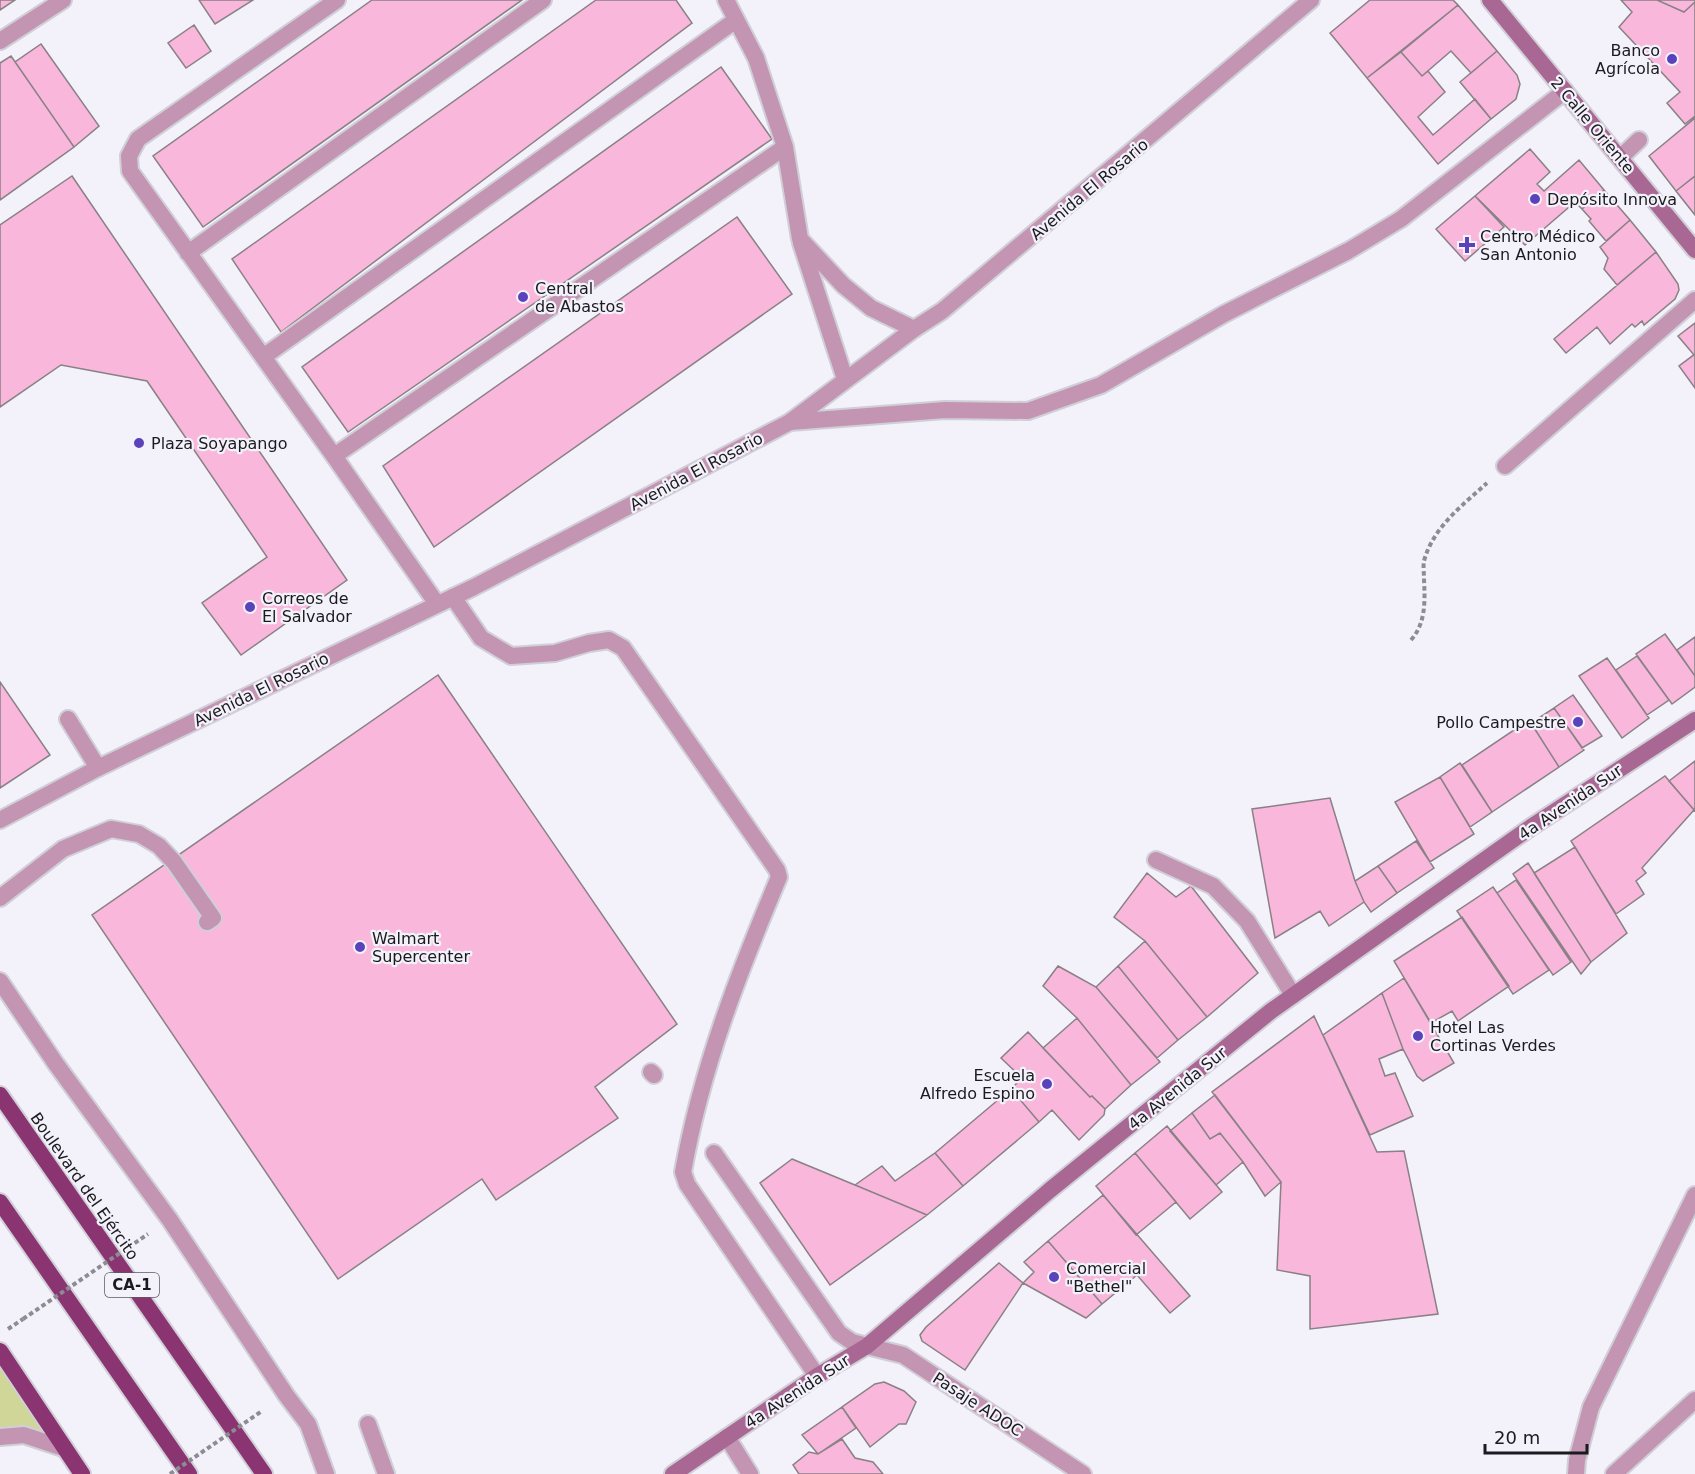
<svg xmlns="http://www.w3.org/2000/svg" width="1695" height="1474" font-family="'DejaVu Sans',sans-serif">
  <rect width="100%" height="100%" fill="#f3f1fa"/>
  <path fill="#cfd698" d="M0 1351 63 1448 0 1437Z"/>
  <path fill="#f9b7dc" stroke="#898185" stroke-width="1.5" d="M0 0H15L0 10Z
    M199 0H253L215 24Z
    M372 0H522L203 227 153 156Z
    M596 0H676L692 23 281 332 232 259Z
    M1370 0H1453L1458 5 1367 78 1330 33Z
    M1621 0H1657L1684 12 1695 2V116L1685 124 1667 103 1680 92 1619 27 1632 12Z
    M1657 0H1695V2L1684 12Z
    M1458 5 1497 51 1471 73 1451 51 1422 76 1401 52Z
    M194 25 211 51 186 68 168 43Z
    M41 44 99 126 74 147 15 62Z
    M1497 51 1517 75 1520 84 1516 99 1491 119 1460 82Z
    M1401 52 1422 76 1428 71 1445 92 1418 117 1433 135 1475 99 1491 119 1438 164 1367 78Z
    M11 56 74 147 0 200V63Z
    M721 67 772 139 348 432 302 367Z
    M1695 118V176L1676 191 1649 156Z
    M1530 149 1550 172 1537 184 1544 191 1579 160 1604 190 1582 209 1575 202 1525 245 1475 196Z
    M72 176 347 580 241 655 202 603 267 557 147 381 61 365 0 407V225Z
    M1695 176V215L1676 191Z
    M1604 190 1630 220 1606 241 1589 221 1591 219 1582 209Z
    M1475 196 1504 227 1465 261 1436 229Z
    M737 217 792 294 434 547 383 466Z
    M1630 220 1656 252 1617 285 1604 269 1608 258 1600 247Z
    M1656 252 1678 284 1679 290 1675 299 1644 325 1642 321 1635 327 1632 324 1610 344 1597 327 1566 353 1554 339Z
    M1695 323V354L1694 355 1678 336Z
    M1695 354V388L1679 366Z
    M1665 634 1695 676V687L1672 704 1636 654Z
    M1695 637V676L1677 650Z
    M1637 656 1669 700 1647 715 1616 670Z
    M1607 658 1649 718 1622 738 1579 676Z
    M438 675 677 1024 595 1087 618 1118 496 1200 482 1179 338 1279 92 915Z
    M0 682 50 755 0 788Z
    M1573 695 1602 736 1582 748 1554 708Z
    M1554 708 1584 750 1559 767 1531 723Z
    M1529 720 1559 767 1492 812 1462 765Z
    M1695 761V811L1669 781Z
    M1460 763 1492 812 1470 827 1440 777Z
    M1665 776 1694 810 1642 868 1646 873 1636 881 1644 894 1616 914 1571 841Z
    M1440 777 1474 834 1430 862 1395 802Z
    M1330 798 1355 881 1364 902 1329 926 1320 911 1275 938 1252 809Z
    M1416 841 1434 868 1397 893 1378 866Z
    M1575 847 1627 933 1591 962 1534 873Z
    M1528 863 1591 962 1581 974 1513 874Z
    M1378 866 1397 893 1371 912 1364 902 1355 881Z
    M1147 873 1176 897 1191 886 1258 973 1207 1017 1145 941 1114 917Z
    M1516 880 1571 962 1553 975 1497 893Z
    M1493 887 1549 970 1513 994 1457 911Z
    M1462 917 1509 986 1458 1021 1452 1011 1431 1023 1394 961Z
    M1145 941 1207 1017 1178 1040 1118 966Z
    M1058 966 1096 987 1160 1062 1131 1085 1077 1018 1043 986Z
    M1118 966 1178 1040 1157 1058 1096 987Z
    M1404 978 1454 1063 1423 1081 1417 1076 1403 1049 1382 993Z
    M1382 993 1403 1049 1379 1059 1385 1076 1395 1073 1413 1116 1370 1135 1323 1035Z
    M1314 1016 1377 1152 1404 1151 1438 1314 1310 1329V1276L1277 1270 1281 1182 1212 1092Z
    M1077 1018 1131 1085 1105 1109 1092 1096 1090 1097 1043 1048Z
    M1028 1032 1090 1097 1092 1096 1105 1109 1104 1115 1079 1140 1052 1110 1039 1122 1011 1089 1022 1078 1001 1058Z
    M1011 1089 1039 1122 963 1186 935 1153Z
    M1215 1095 1281 1182 1265 1196 1243 1162 1220 1133 1210 1139 1192 1113Z
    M1192 1113 1210 1139 1220 1133 1243 1162 1216 1185 1170 1131Z
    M1167 1126 1222 1192 1190 1219 1135 1153Z
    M935 1153 963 1186 927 1215 855 1185 882 1166 895 1181Z
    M1135 1153 1176 1202 1136 1235 1096 1186Z
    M792 1159 855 1185 927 1215 830 1285 760 1183Z
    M1103 1195 1190 1296 1170 1313 1137 1275 1102 1304 1048 1241Z
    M1048 1241 1102 1304 1086 1318 1023 1283 1034 1272 1024 1262Z
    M999 1263 1023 1283 965 1370 922 1341 920 1335 926 1327Z
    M884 1382 904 1391 916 1402 906 1424H899L870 1447 842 1407 875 1384Z
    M842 1407 856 1428 818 1454 802 1435Z
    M842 1439 855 1458 873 1462 883 1474H799L793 1465 809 1452 818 1454Z"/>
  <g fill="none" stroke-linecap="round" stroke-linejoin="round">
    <defs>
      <path id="service" d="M337 0 138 139 129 156 130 171 334 456 437 604
        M726 0 756 58 785 147 800 239 843 285 871 308 914 329
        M0 41 63 0
        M1620 158 1639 140
        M801 243 845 379
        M188 253 543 0
        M263 357 736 20
        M334 456 785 147
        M453 597 481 638 511 656 555 653 589 643 609 640 623 648 777 870 779 877C739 972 701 1069 683 1172L687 1184 817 1376
        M68 719 98 768
        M1156 860 1213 886 1247 921 1293 995
        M0 898 63 849 111 829 139 834 159 846 174 862 213 918 207 922
        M0 981 56 1064 170 1220 286 1395 308 1424 326 1474
        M651 1072 654 1075
        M714 1153 839 1333 852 1342 867 1346
        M368 1424 386 1474
        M727 1437 750 1474"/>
      <path id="minor" d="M790 422 945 410 1028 411 1101 385 1224 314 1348 251 1401 219 1565 91
        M1505 466 1695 300
        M867 1346 903 1355 1083 1474
        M1576 1474 1577 1460 1591 1407 1695 1195
        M1614 1474 1695 1400"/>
      <path id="tertiary" d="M0 820 98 768 474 587 790 422 914 329 942 311 1311 0
        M0 1437 24 1435 63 1448"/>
      <path id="secondary" d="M1490 0 1695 250
        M673 1474 817 1376 867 1346 1050 1190 1271 1011 1531 827 1695 720"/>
      <path id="trunk" d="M0 1095 264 1474
        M0 1202 189 1474
        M0 1351 82 1474"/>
    </defs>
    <use href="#service" stroke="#d0cfd7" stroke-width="20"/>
    <use href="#minor" stroke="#d0cfd7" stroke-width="20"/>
    <use href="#tertiary" stroke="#d0cfd7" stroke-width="20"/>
    <use href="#secondary" stroke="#d0cfd7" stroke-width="20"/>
    <use href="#trunk" stroke="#d0cfd7" stroke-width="20"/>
    <path stroke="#8d8c92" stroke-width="4" stroke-dasharray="4.5 3" stroke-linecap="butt" d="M1411 640C1426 623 1425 601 1424 579 1424 573 1423 566 1424 561 1433 527 1463 505 1487 483
      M8 1329 23 1319"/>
    <use href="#service" stroke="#c395b3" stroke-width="16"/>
    <use href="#minor" stroke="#c395b3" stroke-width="16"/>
    <use href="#tertiary" stroke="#c395b3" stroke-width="16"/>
    <use href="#secondary" stroke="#a96793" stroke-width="16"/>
    <use href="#trunk" stroke="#8a3472" stroke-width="16"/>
    <path stroke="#8d8c92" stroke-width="4" stroke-dasharray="4.5 3" stroke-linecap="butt" d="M23 1319 148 1234
      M170 1474 262 1411"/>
  </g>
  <g fill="#5a42ba" stroke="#f3f1fa" stroke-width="2">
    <circle cx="1672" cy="59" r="6"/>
    <circle cx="1535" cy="199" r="6"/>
    <path d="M1464 236h6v6h6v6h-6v6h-6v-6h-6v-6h6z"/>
    <circle cx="523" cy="297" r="6"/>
    <circle cx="139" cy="443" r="6"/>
    <circle cx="250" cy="607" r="6"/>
    <circle cx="1578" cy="722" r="6"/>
    <circle cx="360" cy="947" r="6"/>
    <circle cx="1418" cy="1036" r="6"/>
    <circle cx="1047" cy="1084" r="6"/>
    <circle cx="1054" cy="1277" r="6"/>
  </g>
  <g text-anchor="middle" stroke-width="4.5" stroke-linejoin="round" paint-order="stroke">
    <rect fill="#f3f1fa" stroke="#5c5a60" stroke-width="1.5" x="105" y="1273" width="54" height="24" rx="4.5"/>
    <g font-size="15" font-weight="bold" fill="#1b1a1e">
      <text x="132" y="1290">CA-1</text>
    </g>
    <g font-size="16" fill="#1b1a1e" stroke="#f3f1fa" text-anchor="start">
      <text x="1660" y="56" text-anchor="end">Banco<tspan x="1660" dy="18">Agrícola</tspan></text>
      <text x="1547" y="205">Depósito Innova</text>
      <text x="1480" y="242">Centro Médico<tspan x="1480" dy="18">San Antonio</tspan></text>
      <text x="535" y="294">Central<tspan x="535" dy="18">de Abastos</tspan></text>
      <text x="151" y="449">Plaza Soyapango</text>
      <text x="262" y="604">Correos de<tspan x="262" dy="18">El Salvador</tspan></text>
      <text x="1566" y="728" text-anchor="end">Pollo Campestre</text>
      <text x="372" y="944">Walmart<tspan x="372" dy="18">Supercenter</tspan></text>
      <text x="1430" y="1033">Hotel Las<tspan x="1430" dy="18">Cortinas Verdes</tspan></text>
      <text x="1035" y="1081" text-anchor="end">Escuela<tspan x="1035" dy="18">Alfredo Espino</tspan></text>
      <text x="1066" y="1274">Comercial<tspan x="1066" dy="18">"Bethel"</tspan></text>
    </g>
    <g font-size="16" fill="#1b1a1e" stroke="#f3f1fa">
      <text transform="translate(1593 125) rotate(50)" y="6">2 Calle Oriente</text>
      <text transform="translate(1089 189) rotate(-40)" y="6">Avenida El Rosario</text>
      <text transform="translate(696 471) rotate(-28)" y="6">Avenida El Rosario</text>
      <text transform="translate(261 689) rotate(-26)" y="6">Avenida El Rosario</text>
      <text transform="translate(1570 802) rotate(-34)" y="6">4a Avenida Sur</text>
      <text transform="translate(1177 1088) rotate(-39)" y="6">4a Avenida Sur</text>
      <text transform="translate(85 1186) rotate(55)" y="6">Boulevard del Ejército</text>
      <text transform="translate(797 1391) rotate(-33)" y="6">4a Avenida Sur</text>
      <text transform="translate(978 1404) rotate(33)" y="6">Pasaje ADOC</text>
    </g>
  </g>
  <path d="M1485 1444v9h102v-9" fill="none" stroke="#1b1a1e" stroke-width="3"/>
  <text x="1494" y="1444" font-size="18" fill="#1b1a1e" stroke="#f3f1fa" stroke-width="4.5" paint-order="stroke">20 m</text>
</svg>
